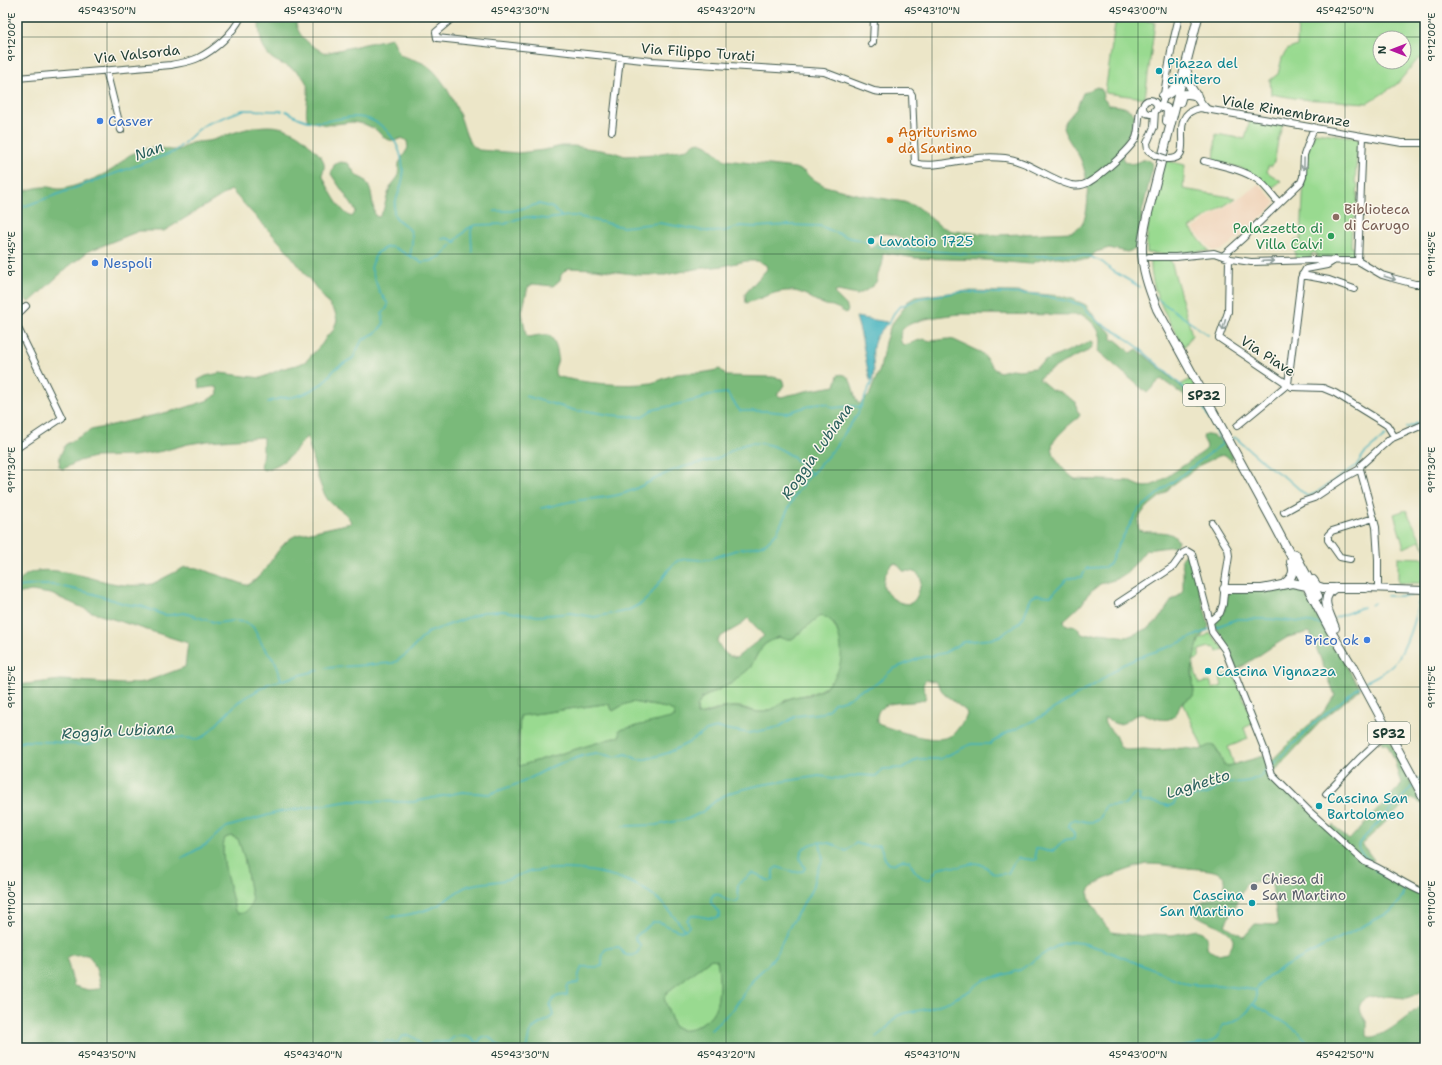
<svg xmlns="http://www.w3.org/2000/svg" width="1442" height="1065" font-family="'Shantell Sans',sans-serif">
  <rect width="100%" height="100%" fill="#fbf7ec"/>
  <filter id="ink" filterUnits="userSpaceOnUse"><feTurbulence type="fractalNoise" baseFrequency=".025" numOctaves="2"/><feDisplacementMap in="SourceGraphic" scale="8" xChannelSelector="R" yChannelSelector="G"/><feConvolveMatrix kernelMatrix="1 2 1 2 8 2 1 2 1" color-interpolation-filters="sRGB"/></filter>
  <filter id="wash" filterUnits="userSpaceOnUse"><feTurbulence type="fractalNoise" baseFrequency=".012" numOctaves="4" result="noise"/><feDisplacementMap in="SourceGraphic" scale="16" xChannelSelector="R" yChannelSelector="G"/><feGaussianBlur stdDeviation="0.9" result="paint"/><feColorMatrix in="noise" values="0 0 0 0 0 0 0 0 0 0 0 0 0 0 0 0 0 1.4 0 .05"/><feComposite in="paint" operator="in"/></filter>
  <g filter="url(#wash)">
    <rect width="100%" height="100%" fill="#ece6c8"/>
    <path fill="#f0d5bc" d="M1259 184 1276 203 1240 237 1220 251H1213L1193 229Z"/>
    <path fill="#99da90" stroke="#5c8c62" fill-rule="evenodd" d="M1116 17 1155 22 1145 98 1105 93Z
      M1298 17H1425V58L1418 59 1397 84 1368 103 1300 99 1271 94 1270 80 1278 74 1282 58 1287 50 1297 46ZM1380 38H1404V62H1380Z
      M1250 120 1283 124 1278 140 1275 159 1272 166H1268L1267 172 1281 181 1270 190C1249 171 1243 166 1214 162L1216 134 1245 139Z
      M1315 132 1353 137 1358 139 1360 141V153H1357L1355 183 1358 184 1356 217 1352 219 1351 248H1355L1354 258H1318L1316 253H1312L1311 258 1295 259V241L1301 240 1305 156Z
      M1164 160 1185 165 1183 189 1236 198 1190 228 1209 251 1171 254 1147 253C1145 221 1156 191 1164 160Z
      M1151 259H1168L1171 261 1192 335 1184 347C1169 320 1149 291 1151 259Z
      M1191 379 1206 408H1201L1180 385Z
      M1406 510 1425 548 1419 541 1404 548 1394 514Z
      M1398 557 1425 558V583H1398Z
      M820 616 828 618C838 627 842 642 842 655 842 675 828 689 809 694 802 696 795 696 788 699 780 703 773 711 764 712 755 713 748 708 740 707 726 705 711 712 698 715L697 707 702 698 732 683 750 668 759 651 765 644 778 637 792 639Z
      M1210 633 1225 650 1217 652 1216 648 1209 647 1199 650V658L1193 661 1199 640Z
      M1193 664 1199 684 1210 681 1213 689 1222 686 1220 677 1233 672 1254 723 1244 728 1248 739 1228 747 1234 765 1229 766 1224 765 1217 749H1203L1183 702 1193 696Z
      M632 702 667 708 673 711 675 718 620 730V736L519 766 518 763 520 716 604 704H608L613 711 623 705Z
      M231 836 238 839 244 857 252 899V905L242 915H238L235 912C232 892 218 856 225 838Z
      M712 959 717 960C719 969 719 977 719 985 718 1005 716 1016 697 1026 688 1031 683 1032 674 1027L664 998 666 993 708 961Z"/>
    <path fill="#7aba7a" stroke="#4c7c57" fill-rule="evenodd" d="M259 17H296C294 35 311 46 325 53L392 38 400 55C409 59 420 60 429 67 443 78 453 99 460 116 465 128 466 144 479 150L518 153 544 150 562 146H574L613 152 625 156 654 154 688 149 695 143 700 142 707 145 725 160 795 168 805 172 811 178 825 186 856 194 904 202 918 207 940 226 952 231 997 235 1072 232C1075 230 1078 228 1080 226 1092 213 1088 176 1081 160 1076 149 1067 140 1063 128L1065 122 1076 109 1083 93 1097 87 1102 90 1103 98 1109 105C1120 106 1129 106 1135 116 1133 122 1132 127 1130 132 1125 142 1120 149 1123 160 1133 167 1135 162 1146 159L1152 163 1151 175 1142 212 1139 240 1136 249 1127 252 1109 248 1096 252 1089 259 1083 260 1057 257 1040 260 1030 264 984 260 915 258 887 253 882 255C884 262 882 266 879 272 877 275 878 279 876 282 872 288 863 292 857 295L838 291 834 293 846 305 848 310 846 313C842 311 839 308 835 307 832 305 829 306 826 305 810 300 804 289 785 291 771 292 759 300 746 303L745 294 767 269 766 265 758 261H746L723 266 695 269 665 275H640L595 269 568 268 561 275 560 280 553 286 533 284 528 287 522 312 526 335 529 337C534 336 543 334 548 335 555 338 558 351 558 358 557 366 553 367 556 376 581 383 626 387 651 383 660 381 668 376 677 374 684 373 689 373 696 373 704 373 712 371 720 369L727 376 773 377 782 379 784 385 777 395 781 397 806 391 835 386 838 375C854 370 852 397 859 404L869 396 874 383 880 369 885 342 891 325 904 308 907 302 915 297 967 291 1016 292 1061 296 1072 299 1086 305 1100 324 1112 333V340H1116L1131 353 1137 349 1180 385 1201 408 1161 379 1147 393 1098 351C1099 348 1101 344 1101 341 1101 330 1091 320 1082 315L961 314C948 315 911 319 903 329 899 333 900 340 902 344L905 345 923 339 931 341 947 339 954 340 982 353 994 369 1000 372 1011 369 1019 370 1034 368 1045 361 1089 342 1092 341 1094 343 1090 350 1064 362 1041 376 1039 379 1052 390 1060 392 1076 402 1077 410 1080 415 1078 418C1072 422 1056 436 1053 443 1049 455 1065 473 1075 479L1129 481 1140 486 1147 487 1158 483 1203 452 1207 448 1206 444 1203 438 1204 435C1216 433 1235 449 1232 461L1225 455 1219 456 1200 465 1171 486C1163 499 1132 510 1139 530 1150 535 1171 527 1178 541L1176 546 1146 550 1128 572 1117 579 1100 584 1088 594 1082 604 1064 620 1065 624 1070 626 1077 627 1081 633 1084 635 1101 633 1127 637 1149 628 1158 620 1172 600 1178 596 1183 590V568L1181 559 1184 555H1187L1191 559 1209 626 1199 640 1193 661 1192 673 1194 691 1193 696 1181 703C1179 706 1179 711 1176 714 1167 726 1151 715 1141 714 1132 714 1128 724 1118 724 1113 724 1109 719 1104 718L1105 724 1115 735 1120 747 1127 750 1144 749 1156 750 1184 748 1200 750C1206 747 1208 744 1215 746L1224 765 1228 766 1264 756 1269 773 1330 828 1333 825 1349 840 1402 784 1399 778 1394 758 1387 744 1381 743 1384 738H1387L1392 744 1422 804 1411 798 1362 844 1374 860 1366 862 1425 895V991C1419 992 1413 997 1407 998 1395 998 1361 989 1359 1009L1367 1023V1036C1378 1044 1415 1010 1425 1002V1048H17V685L61 680 124 684 145 682 185 667 188 643 97 614 51 594 31 591 17 594C17 551 89 579 112 583 125 586 139 586 152 584L185 567 198 568 246 585H248C270 572 277 542 297 535L351 523C349 513 335 508 329 501 319 490 311 452 307 436 294 453 285 464 264 470L261 468 263 451V437L208 441 188 444 163 451 134 456 94 457 79 461 63 469 59 467 60 456 65 445 91 430 181 409 206 401 218 394 217 387C211 386 206 389 200 388L198 380 206 376 220 373 261 378 281 369 300 364 306 361 322 344 327 336 333 331 337 320 335 312 285 248 231 190 164 231H139L89 251 69 266 31 301 28 302 17 291V193C26 191 35 187 44 187 50 186 57 190 61 189 73 188 109 174 117 166 123 161 126 156 134 153 141 150 150 147 157 148 165 148 170 151 178 150 182 149 185 146 189 144 194 141 206 142 213 140 247 128 279 114 309 144 318 154 329 160 322 174 327 186 340 213 352 217L356 211 331 174 334 165 340 162 348 163 357 176 365 180 368 185 371 192 375 216 379 217 383 211 390 187 398 177 399 163 408 148 407 141 402 138 394 141 386 139 375 129 364 124 352 122 327 125 308 121C303 109 312 94 306 82 299 69 287 67 276 61 260 52 259 33 259 17ZM875 234C884 234 897 232 902 241H879L877 242 871 249 868 247 869 239ZM895 563 898 565 903 571C911 571 916 571 921 578 921 585 918 600 911 603 902 607 885 595 884 587 882 579 887 570 892 564ZM820 616C832 617 837 627 839 637 846 663 836 688 809 695 803 696 796 696 791 698 781 702 774 711 763 712 753 713 743 707 733 707 721 707 709 715 697 715V707L702 698 732 683 750 668 759 651 765 644 778 637 784 639H792ZM748 618 764 636 736 658C726 657 721 649 717 641L720 637 739 626ZM926 680 934 681 937 683 944 694 966 711 967 715C964 720 957 731 952 735 935 746 898 730 880 725L877 723C873 694 913 707 925 699L926 694C923 688 921 685 926 680ZM632 702 667 708 673 711 675 717 619 730 620 736 519 766 518 738 520 716 604 704H609L613 711 623 705ZM231 836 238 839 244 857 252 900C251 908 243 918 235 911 232 892 218 856 225 838ZM1147 864C1160 864 1174 866 1187 868 1202 870 1236 867 1222 893 1213 900 1195 899 1194 913 1204 924 1248 929 1228 952L1218 954 1210 951 1207 948V937L1203 932 1197 930 1172 935 1154 934 1140 936 1112 932 1105 925 1090 900C1089 897 1088 894 1089 891 1093 880 1135 867 1147 864ZM1271 878 1278 925 1255 924 1244 937 1225 925 1246 884ZM71 955C76 955 83 954 87 955 95 958 99 980 101 988L99 989 88 990 74 986 67 960V957ZM712 959 717 960C719 969 719 977 719 985 718 1005 716 1016 697 1026 688 1031 683 1032 674 1027L664 998 666 993 708 961Z
      M1292 585 1300 589 1305 595 1360 689 1322 720 1272 774 1271 761 1298 734 1322 714 1335 695 1310 632 1288 637 1270 648 1237 670 1224 639 1214 625V622L1225 611V600L1229 592Z"/>
    <path fill="#43b2be" stroke="#317879" d="M856 317 887 322C884 329 877 334 875 340 869 354 877 368 872 381L870 380C865 359 863 338 856 317Z"/>
    <g fill="none" stroke-linecap="round" stroke-linejoin="round">
      <path stroke="#43b2be" stroke-width="1.5" d="M286 111C295 116 303 121 314 122 326 123 340 117 353 117 385 116 404 146 403 176 402 188 396 197 394 208 392 222 406 222 411 232 414 238 411 249 410 256
        M17 209 174 152 198 130 206 124 243 110 282 111
        M494 211H512L539 204 553 208 561 216
        M442 239 447 238 456 242
        M873 246 966 254 1040 256 1060 254 1089 256 1102 262 1113 271 1140 287
        M472 252 471 231 473 226
        M1156 298 1208 335
        M525 396 577 411H587L611 415 639 417 643 416 652 410 701 399 708 395 727 393 740 411H767L786 413 819 403 827 404 833 408 852 406 860 407
        M268 402 281 398 293 397 306 393 323 383 336 368 353 358 361 342 364 339 377 332 384 323 382 313 387 308 388 304 379 291 371 268 375 256 378 252 387 247H393L421 262 431 261 441 256 467 229 475 225 505 224 517 219 527 217 547 219 568 216H576L623 227 659 223 711 232 725 231 740 226 756 227 788 225 820 226 847 237 868 242
        M1406 428 1414 425 1425 418
        M1232 439 1234 437 1237 439 1268 466 1290 481 1307 496 1314 494 1356 466 1364 454 1385 436
        M541 508C552 506 563 503 574 501 590 498 608 499 625 493 643 487 659 475 677 469 690 464 705 463 718 458 729 453 742 442 754 443 779 443 794 457 811 473
        M17 587 36 585H55L94 594 125 604 141 606 164 615H170L184 613 217 623 232 621 246 622 253 627 263 646 276 663 281 679
        M1387 596H1411
        M1371 605 1374 603
        M1335 618 1363 607
        M1213 628 1237 619H1269L1322 624
        M326 668 393 663 397 661 409 652 427 633 483 612 503 611 538 616 571 613 594 617 627 611 642 603 648 598 670 568 677 561 686 559 702 560 713 558 736 550 759 546 766 543 777 532 795 495 807 479 833 450 857 415 872 381
        M1365 682C1375 677 1386 672 1394 664 1407 648 1415 617 1420 597H1425
        M17 744 24 741 53 742 80 745 91 744 107 738 135 739 153 736 198 739 205 736 211 730 238 702 268 684 319 670
        M1271 766 1317 721 1360 686
        M1418 780 1425 773
        M623 826 656 825 688 819 702 812 719 798 732 792 760 785 819 776 841 779 858 775 876 776 883 769 903 768 918 759H940L971 744H990L1007 733 1037 719 1097 683 1122 665 1145 655 1172 646 1210 629
        M182 858 207 844 221 831 227 827 279 812 350 801 413 802 462 792 489 794 523 782 553 766 585 755 596 753 615 757 626 754 637 759H646L668 753 688 743 706 731 713 729 718 728 749 733 755 732 779 727 796 716 822 713 828 710 834 703 850 698 860 690 876 684 893 669 920 658 944 653 963 642 991 639 1002 635 1020 622 1024 616 1031 598 1036 595 1051 596 1068 578 1082 577 1086 569 1088 568 1105 567 1109 565 1118 545 1139 509 1147 503 1167 486 1225 442 1221 441 1201 403 1138 347 1120 334 1097 321 1082 305 1050 297 1032 294 959 292 920 298 899 307 894 313 888 324 885 325
        M1369 860C1363 855 1356 850 1359 843L1414 785
        M387 917C404 916 425 912 440 904 450 898 457 890 468 886 480 882 492 883 504 880 514 878 523 872 533 871 570 865 618 871 650 893 664 902 674 917 685 930
        M1253 1004C1272 1015 1301 1029 1312 1048
        M711 1030 734 1008 755 977 768 965 776 954 790 926 812 889 815 876 823 859 820 843
        M876 1037 886 1029 897 1016 905 1013 927 1009 950 1001 969 991 985 979 997 977 1020 970 1048 951 1061 944 1070 942 1082 943 1102 949 1188 984 1198 985H1218L1255 990
        M17 1044 46 1048
        M1194 1045C1210 1042 1217 1044 1222 1026L1241 1018 1248 1011 1256 999V990L1260 985 1267 977 1278 970 1390 912C1397 905 1402 900 1404 890L1398 884 1375 870
        M54 1048 69 1044 81 1048
        M84 1048 95 1045 103 1048
        M370 1048 367 1046C370 1037 375 1041 381 1045L387 1041 397 1043 403 1036 408 1035 415 1038 422 1046H426L434 1042H448L454 1037 460 1036 468 1037 478 1043 482 1037C490 1035 496 1043 502 1048
        M526 1048C529 1043 527 1035 532 1030 537 1023 548 1022 553 1015L550 1006C553 996 557 996 567 995V988L568 985 578 983 579 974 582 967C589 966 596 968 602 966 602 951 602 947 619 947L624 954C633 958 640 954 640 944L636 941 635 937 653 922H659L676 930 681 931 688 928 689 926 687 920 691 916C700 914 709 921 719 917V913L711 903V898L714 894 720 895C725 900 729 902 737 902L739 897C734 880 743 883 752 873 760 873 765 883 773 880V870L777 867 794 872 803 871 805 868C803 864 800 861 800 856 802 843 822 840 832 844 837 845 841 849 846 851L856 843 869 847 879 845C884 851 883 858 888 864H893L902 860 910 861C912 869 921 881 931 879 933 876 935 871 938 869 943 864 950 867 956 867 964 867 971 861 980 864 993 869 990 877 1008 873L1014 862 1018 858 1034 860 1036 859 1035 854 1036 849C1042 848 1047 853 1052 851 1058 849 1060 843 1065 840 1067 839 1071 839 1074 838V833L1068 826 1069 823 1074 819C1081 820 1094 826 1100 818 1103 814 1102 810 1106 806L1125 805 1134 794 1140 795 1139 800 1141 802H1152L1169 806 1174 804 1176 799 1180 797 1205 795 1212 792 1224 784 1249 781 1261 776 1268 768
        M1176 1048 1194 1045 1192 1048"/>
    </g>
  </g>
  <g filter="url(#ink)">
    <g fill="none" stroke-linecap="round" stroke-linejoin="round">
      <defs>
        <path id="minor" d="M454 17 436 32 437 38 652 61 824 72 874 91 881 92H910L912 95 915 163C930 168 955 161 971 159 982 157 994 157 1005 158 1029 161 1048 179 1071 185 1077 186 1083 186 1089 182 1101 175 1130 150 1136 138 1140 128 1137 112 1143 105
          M868 17 874 19 873 42 871 44
          M106 70 121 130
          M17 78 171 65C180 63 190 62 198 58 215 50 233 33 241 17
          M1143 107a7 7 0 1 1 14 0a7 7 0 1 1-14 0Z
          M1157 107 1161 105 1163 100 1172 46 1179 17
          M1155 110 1154 127 1147 143 1148 150 1155 155
          M612 131 620 58
          M1167 159C1200 161 1163 115 1200 108L1402 143H1425
          M1204 161C1222 166 1242 169 1258 180 1266 186 1272 195 1279 203
          M1223 256 1242 239 1301 182 1303 177 1304 155 1314 127
          M1149 257H1176L1214 253 1231 259 1251 262 1315 260 1358 261 1382 275 1392 278 1415 284H1425
          M1229 259 1228 312 1219 338 1292 387 1323 388 1335 393 1387 425 1394 436
          M1358 261 1363 137
          M1302 275 1329 280 1354 289
          M17 315 26 306
          M17 326 62 418 17 448
          M1237 426 1288 384 1301 278 1306 269 1327 265 1335 260
          M1360 469 1376 527 1378 559V588
          M1284 512 1302 502 1314 498 1347 476 1360 469 1361 465 1390 439 1425 424
          M1212 523 1228 549 1229 556 1225 582 1223 604 1220 613 1210 622 1212 632 1225 650 1265 751 1272 774 1310 812 1365 862C1386 870 1404 885 1425 893
          M1350 559 1340 557 1328 540V535L1332 531 1374 518
          M1366 588 1425 590
          M1118 603 1173 567 1183 553 1187 551 1192 554 1193 558 1210 622
          M1326 794 1359 759 1388 732"/>
        <path id="major" d="M1198 17 1147 217C1145 226 1143 236 1142 245 1141 267 1149 289 1157 309L1272 520 1330 630 1354 669
          M1187 72C1186 84 1192 88 1197 97 1200 101 1200 104 1205 108
          M1163 96C1171 94 1175 89 1177 81
          M1180 102 1182 95C1187 93 1192 94 1197 96
          M1159 106 1166 108 1168 110 1167 121
          M1295 554 1318 596
          M1313 580 1317 586 1323 588H1366
          M1285 583C1293 577 1295 571 1291 562
          M1224 589H1262L1292 583 1307 586
          M1335 628C1330 613 1318 598 1335 588
          M1352 664 1425 800"/>
      </defs>
      <use href="#minor" stroke="#3e564a" stroke-width="8"/>
      <use href="#major" stroke="#3e564a" stroke-width="10"/>
      <use href="#minor" stroke="#fff" stroke-width="6"/>
      <use href="#major" stroke="#fff" stroke-width="8"/>
      <defs>
        <path id="minor-bridge" d="M1155 155 1167 159"/>
      </defs>
      <use href="#minor-bridge" stroke="#3e564a" stroke-width="8" stroke-linecap="butt"/>
      <use href="#minor-bridge" stroke="#fff" stroke-width="6"/>
    </g>
    <defs><path id="oneway-shaft" d="M-6 0H5M1.5-3L5.5 0L1.5 3" fill="none" stroke-width="1.6" stroke-linecap="round" stroke-linejoin="round"/></defs>
    <g stroke="#8f9e9a">
      <use href="#oneway-shaft" transform="translate(1304 164) rotate(91)"/>
      <use href="#oneway-shaft" transform="translate(1268 261) rotate(-2)"/>
      <use href="#oneway-shaft" transform="translate(1390 278) rotate(18)"/>
      <use href="#oneway-shaft" transform="translate(1224 325) rotate(105)"/>
    </g>
  </g>
  <path fill="none" stroke="#1f3d34" stroke-width="1" stroke-opacity="0.45" d="M107 17V1048M313 17V1048M520 17V1048M726 17V1048M932 17V1048M1138 17V1048M1345 17V1048M17 37H1425M17 254H1425M17 470H1425M17 687H1425M17 904H1425"/>
  <g fill="#0f9aa8" stroke="#fbf7ec" stroke-width="1.5">
    <circle cx="1159" cy="71" r="4"/>
    <circle cx="871" cy="241" r="4"/>
    <circle cx="1208" cy="671" r="4"/>
    <circle cx="1319" cy="806" r="4"/>
    <circle cx="1252" cy="903" r="4"/>
  </g>
  <g fill="#3f7fe0" stroke="#fbf7ec" stroke-width="1.5">
    <circle cx="100" cy="121" r="4"/>
    <circle cx="95" cy="263" r="4"/>
    <circle cx="1367" cy="640" r="4"/>
  </g>
  <circle fill="#e8710a" stroke="#fbf7ec" stroke-width="1.5" cx="890" cy="140" r="4"/>
  <circle fill="#8d6e63" stroke="#fbf7ec" stroke-width="1.5" cx="1336" cy="217" r="4"/>
  <circle fill="#2e9e5b" stroke="#fbf7ec" stroke-width="1.5" cx="1331" cy="236" r="4"/>
  <circle fill="#6b7280" stroke="#fbf7ec" stroke-width="1.5" cx="1254" cy="887" r="4"/>
  <g text-anchor="middle" stroke-width="3" stroke-linejoin="round" paint-order="stroke">
    <g fill="#fbf7ec" stroke="#61756b" stroke-width="1">
      <rect x="1183" y="384" width="42" height="22" rx="3"/>
      <rect x="1368" y="722" width="42" height="22" rx="3"/>
    </g>
    <g font-size="13" font-weight="bold" fill="#1f3d34">
      <text x="1204" y="400">SP32</text>
      <text x="1389" y="738">SP32</text>
    </g>
    <g font-size="14" fill="#1f3d34" stroke="#fbf7ec">
      <text transform="translate(698 52) rotate(4)" y="5">Via Filippo Turati</text>
      <text transform="translate(137 54) rotate(-6)" y="5">Via Valsorda</text>
      <text transform="translate(1286 111) rotate(10)" y="5">Viale Rimembranze</text>
      <text transform="translate(1268 356) rotate(33)" y="5">Via Piave</text>
    </g>
    <g font-size="14" fill="#0d838f" stroke="#fbf7ec" text-anchor="start">
      <text x="1167" y="68">Piazza del<tspan x="1167" dy="16">cimitero</tspan></text>
      <text x="879" y="246">Lavatoio 1725</text>
      <text x="1216" y="676">Cascina Vignazza</text>
      <text x="1327" y="803">Cascina San<tspan x="1327" dy="16">Bartolomeo</tspan></text>
      <text x="1244" y="900" text-anchor="end">Cascina<tspan x="1244" dy="16">San Martino</tspan></text>
    </g>
    <g font-size="14" fill="#366cbe" stroke="#fbf7ec" text-anchor="start">
      <text x="108" y="126">Casver</text>
      <text x="103" y="268">Nespoli</text>
      <text x="1359" y="645" text-anchor="end">Brico ok</text>
    </g>
    <g font-size="14" fill="#c56008" stroke="#fbf7ec" text-anchor="start">
      <text x="898" y="137">Agriturismo<tspan x="898" dy="16">da Santino</tspan></text>
    </g>
    <g font-size="14" fill="#785e54" stroke="#fbf7ec" text-anchor="start">
      <text x="1344" y="214">Biblioteca<tspan x="1344" dy="16">di Carugo</tspan></text>
    </g>
    <g font-size="14" fill="#27864d" stroke="#fbf7ec" text-anchor="end">
      <text x="1323" y="233">Palazzetto di<tspan x="1323" dy="16">Villa Calvi</tspan></text>
    </g>
    <g font-size="14" fill="#5b616d" stroke="#fbf7ec" text-anchor="start">
      <text x="1262" y="884">Chiesa di<tspan x="1262" dy="16">San Martino</tspan></text>
    </g>
    <g font-size="15" font-style="italic" fill="#2a605d" stroke="#fbf7ec">
      <text transform="translate(149 151) rotate(-20)" y="5">Nan</text>
      <text transform="translate(817 451) rotate(-55)" y="5">Roggia Lubiana</text>
      <text transform="translate(118 731) rotate(-3)" y="5">Roggia Lubiana</text>
      <text transform="translate(1198 784) rotate(-17)" y="5">Laghetto</text>
    </g>
  </g>
  <rect width="1442" height="1065" fill="none" stroke="#fbf7ec" stroke-width="44"/>
  <g transform="translate(1392 50) rotate(270)"><circle r="19" fill="#fbf7ec" stroke="#a3ada2"/>
  <path d="M0-3L7 15L0 10L-7 15Z" fill="#b5179e"/>
  <text y="-6" font-size="11" font-weight="bold" text-anchor="middle" fill="#1f3d34">N</text>
  </g>
  <rect x="22" y="22" width="1398" height="1021" fill="none" stroke="#1f3d34" stroke-width="1.5"/>
  <g font-size="10" text-anchor="middle" fill="#1f3d34">
    <text x="107" y="14">45°43'50"N</text>
    <text x="313" y="14">45°43'40"N</text>
    <text x="520" y="14">45°43'30"N</text>
    <text x="726" y="14">45°43'20"N</text>
    <text x="932" y="14">45°43'10"N</text>
    <text x="1138" y="14">45°43'00"N</text>
    <text x="1345" y="14">45°42'50"N</text>
    <text transform="translate(1431 37) rotate(-90)" y="4">9°12'00"E</text>
    <text transform="translate(11 37) rotate(-90)" y="4">9°12'00"E</text>
    <text transform="translate(1431 254) rotate(-90)" y="4">9°11'45"E</text>
    <text transform="translate(11 254) rotate(-90)" y="4">9°11'45"E</text>
    <text transform="translate(1431 470) rotate(-90)" y="4">9°11'30"E</text>
    <text transform="translate(11 470) rotate(-90)" y="4">9°11'30"E</text>
    <text transform="translate(1431 687) rotate(-90)" y="4">9°11'15"E</text>
    <text transform="translate(11 687) rotate(-90)" y="4">9°11'15"E</text>
    <text transform="translate(1431 904) rotate(-90)" y="4">9°11'00"E</text>
    <text transform="translate(11 904) rotate(-90)" y="4">9°11'00"E</text>
    <text x="107" y="1058">45°43'50"N</text>
    <text x="313" y="1058">45°43'40"N</text>
    <text x="520" y="1058">45°43'30"N</text>
    <text x="726" y="1058">45°43'20"N</text>
    <text x="932" y="1058">45°43'10"N</text>
    <text x="1138" y="1058">45°43'00"N</text>
    <text x="1345" y="1058">45°42'50"N</text>
  </g>
</svg>
